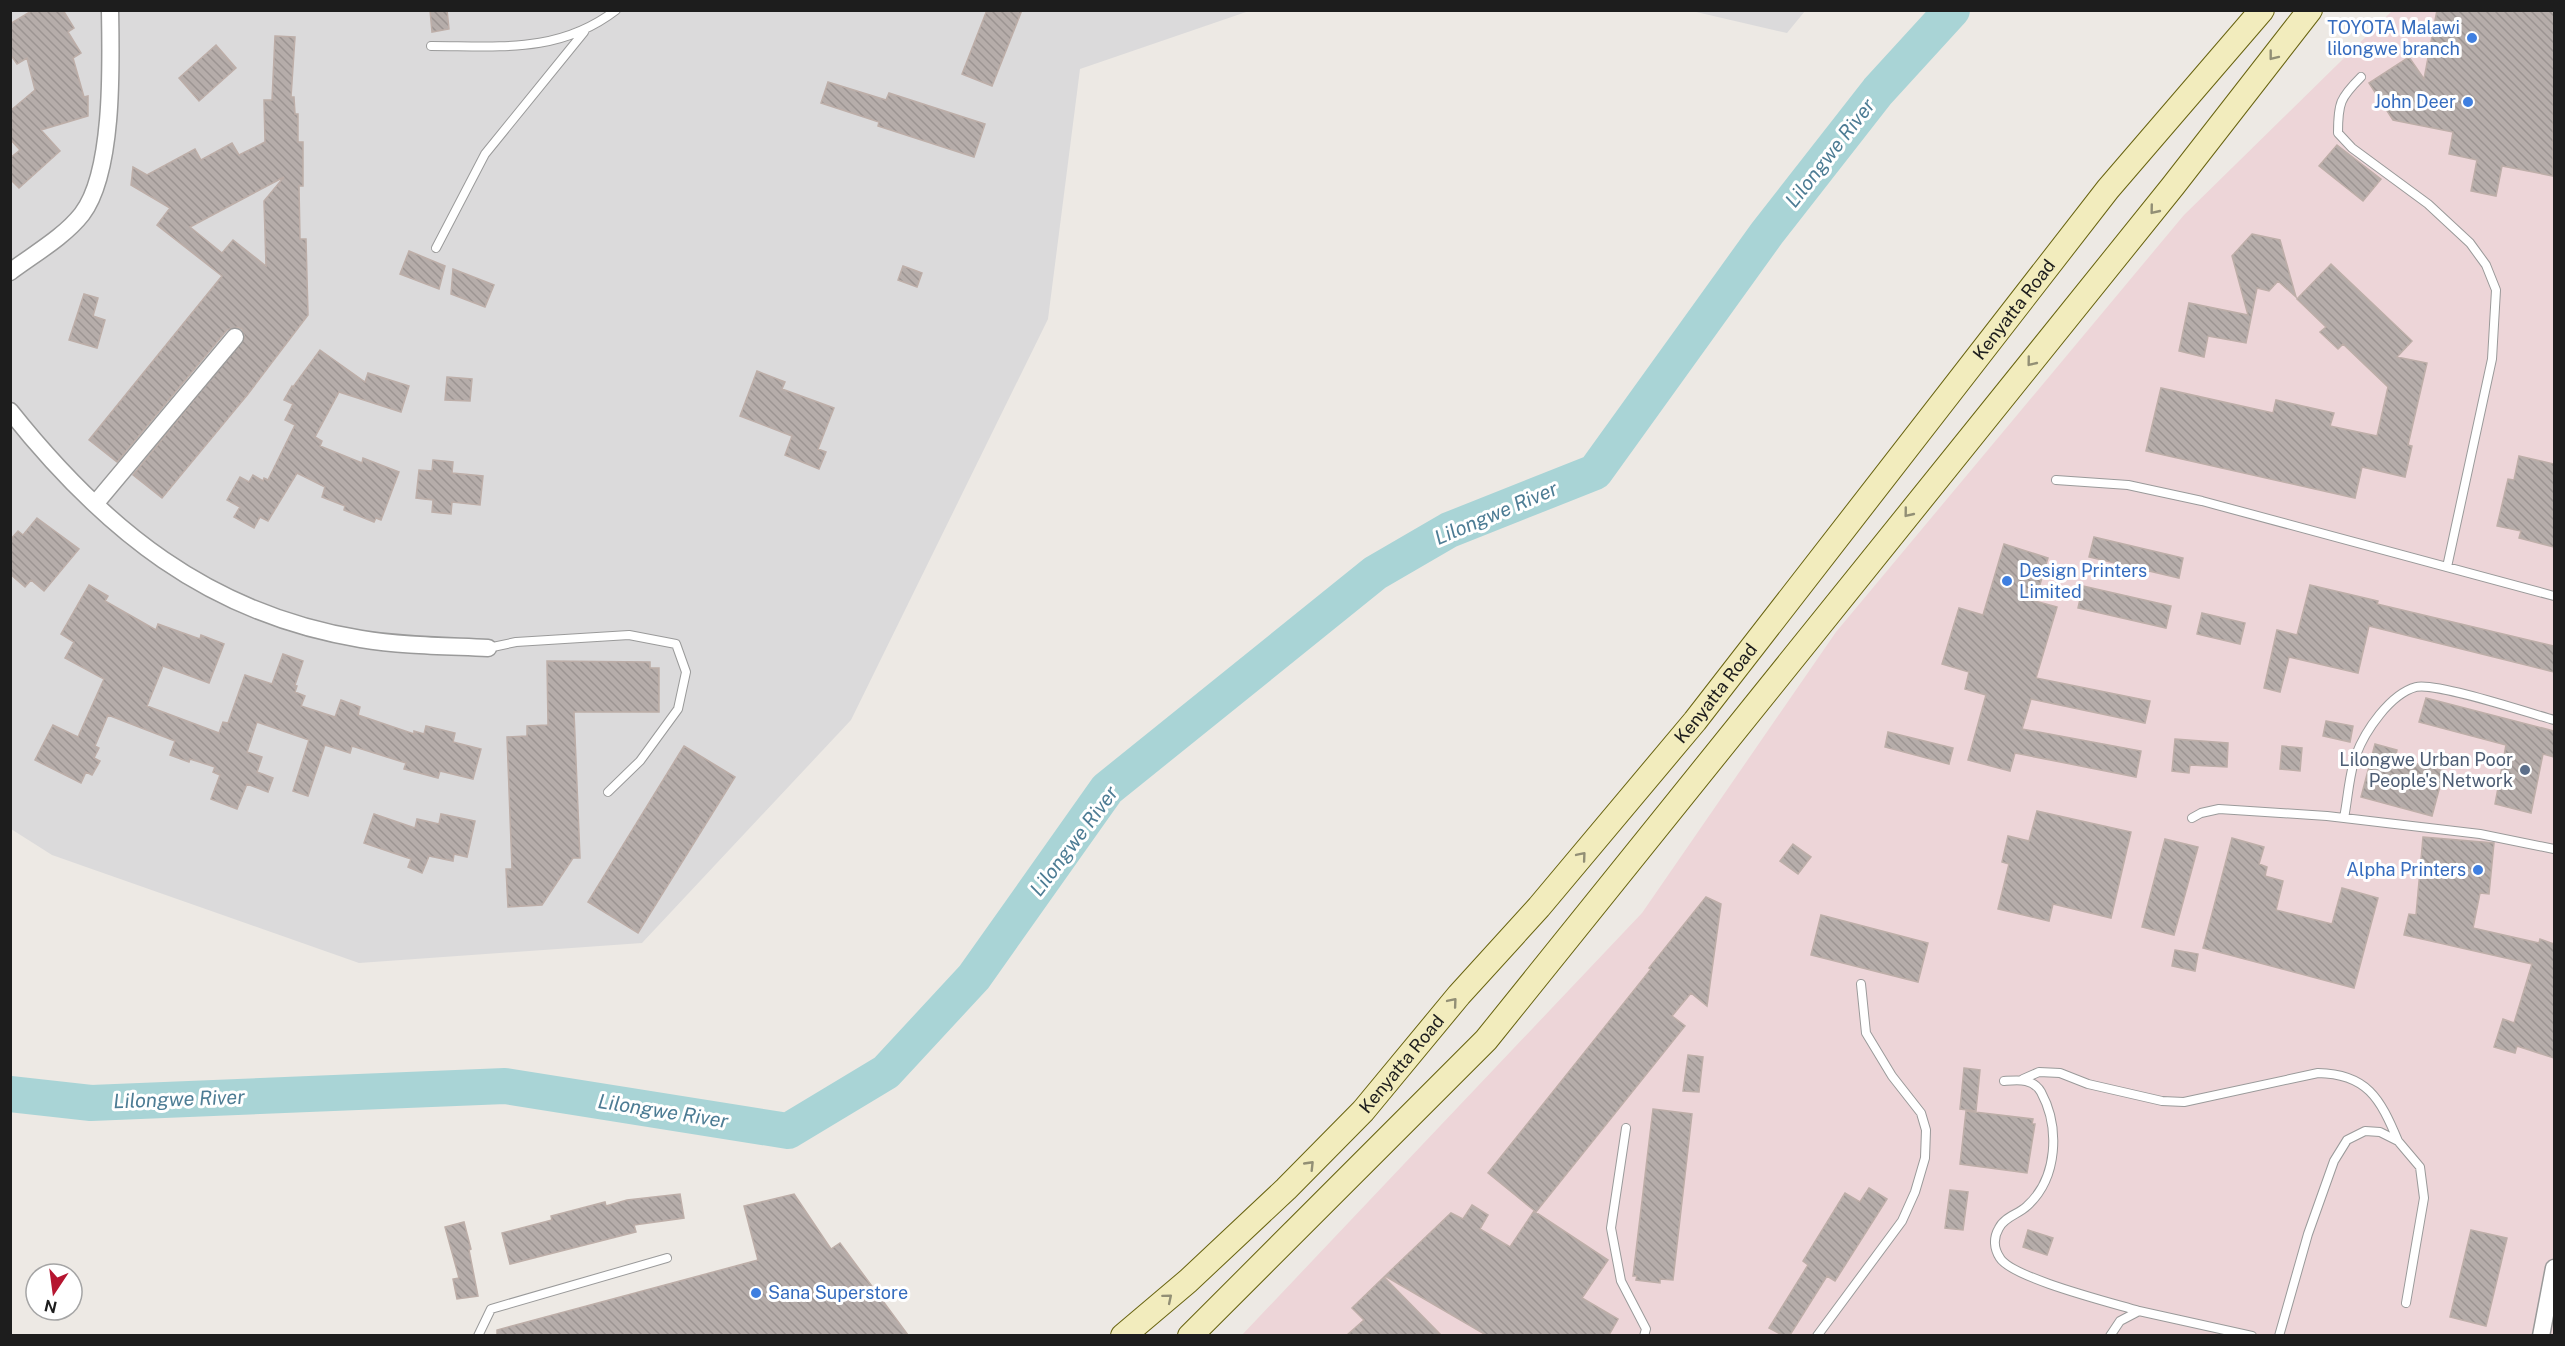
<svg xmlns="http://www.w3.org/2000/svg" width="2565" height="1346" font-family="'Public Sans',sans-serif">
  <defs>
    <pattern id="building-back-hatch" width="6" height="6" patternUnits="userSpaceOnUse" patternTransform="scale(1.5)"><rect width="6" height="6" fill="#b6adaa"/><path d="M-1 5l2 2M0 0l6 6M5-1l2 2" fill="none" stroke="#9c9492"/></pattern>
  </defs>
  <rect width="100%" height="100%" fill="#ede9e4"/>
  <path fill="#dbdadb" d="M10 11H1249L1080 69 1048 319 851 720 642 943 359 963 52 855 11 829Z
    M1692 11H1805L1787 33Z"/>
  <path fill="#edd5d8" d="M2392 11H2554V1335L1241 1336 1642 913 1836 632 2184 215Z"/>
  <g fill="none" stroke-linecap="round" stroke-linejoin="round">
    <path stroke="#a9d4d6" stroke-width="36" d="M10 1094 91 1103 505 1086 788 1131 886 1072 974 977 1107 789 1375 573 1449 530 1595 472 1767 233 1878 91 1952 10"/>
  </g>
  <path fill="url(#building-back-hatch)" stroke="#bdaea8" stroke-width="1.5" fill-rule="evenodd" d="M33 10H63L74 28 68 32 81 53 73 58 84 97 88 96V116L41 130 60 151 19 188 10 179V158L20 150 10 139V111L35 90 27 58 17 64 10 54V24Z
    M430 10H447L449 29 432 32Z
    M987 10H1022L992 86 962 74Z
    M2437 10H2554L2553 176 2502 166 2496 196 2471 191 2477 160 2449 154 2453 132 2393 120 2369 83 2409 57 2424 79Z
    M275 36 295 37 291 97H294L295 114H298V142H303V186H299L300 239H306L308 315 248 394 162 498 133 475 245 338 242 329 237 327 227 330 117 462 89 440 222 276 157 225 170 208 131 185 133 167 147 175 195 149 201 160 232 143 239 155 265 142 264 100H272ZM284 177 264 201 266 266 233 240 222 253 190 227Z
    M216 45 236 68 199 101 179 78Z
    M828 82 886 100 889 93 985 124 974 157 878 126 879 122 821 103Z
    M2337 145 2381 179 2363 201 2319 166Z
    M2252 234 2280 240 2296 297 2278 281 2269 291 2257 288 2246 343 2208 336 2204 357 2179 351 2189 303 2248 315 2232 256Z
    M409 251 445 266 439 289 400 274Z
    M2331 264 2412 341 2397 357 2427 363 2408 445 2412 446 2405 477 2362 467 2355 498 2146 451 2161 388 2273 413 2276 400 2334 413 2330 426 2377 436 2388 387 2343 344 2338 349 2320 332 2326 327 2297 299Z
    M903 266 922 273 917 287 898 280Z
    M453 269 494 285 485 307 451 294Z
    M84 294 98 298 93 316 105 320 97 348 69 340Z
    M320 350 365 382 368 373 409 386 401 412 339 392 315 437 322 441 320 446 362 463 363 458 399 472 381 520 376 518 374 522 344 510 345 506 322 497 325 487 297 473 268 521 260 517 254 528 234 517 240 507 227 500 240 477 249 482 253 475 263 481 264 478 268 480 295 425 285 420 293 404 284 400 292 386 293 387Z
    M757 371 785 382 782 389 834 408 818 449 826 452 819 469 785 455 792 436 740 416Z
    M447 377 472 379 470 401 445 400Z
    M2519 456 2554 464V547L2519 538 2521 531 2497 526 2508 479 2514 480Z
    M433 460 453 462 452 473 483 476 480 505 452 502 451 514 432 512 433 500 416 498 419 470 432 471Z
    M37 518 79 549 44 591 31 580 25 587 10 574V540L18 531 23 535Z
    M2094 537 2183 558 2179 578 2089 557Z
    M2004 544 2048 558 2035 601 2057 607 2036 678 2150 701 2145 723 2031 699 2022 729 2141 751 2136 777 2015 753 2010 771 1968 760 1986 695 1965 689 1969 672 1942 664 1959 608 1983 615Z
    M89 585 108 596 105 601 156 630 158 624 200 639 201 635 224 644 209 683 163 666 147 706 219 733 223 722 228 723 245 675 272 684 283 654 303 661 295 685 297 686 295 692 305 696 301 706 335 717 341 700 360 707 358 715 414 734V731L424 734 426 726 455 733 453 742 481 749 473 779 440 771 438 778 404 769 406 763 352 746 350 753 325 745 308 796 293 791 309 740 257 722 247 752 262 757 257 772 273 778 268 792 247 784 237 809 211 799 220 775 213 772 215 767 190 759 189 762 170 755 175 741 108 715 95 746 99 748 94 758 100 761 92 775 86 772 81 783 35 760 53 725 78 737 104 679 65 658 74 642 61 634Z
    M2310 585 2378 601 2377 604 2554 646V672L2369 626 2358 673 2289 657 2280 692 2264 688 2277 630 2297 635Z
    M2083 586 2171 606 2166 628 2078 608Z
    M2202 613 2245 623 2240 644 2197 634Z
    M547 661 650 662V668H659V712H574L580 858H573L542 905 508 907 506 869H512L507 737 527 736V726L548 725Z
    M2426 698 2554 731V757L2543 754 2531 813 2495 804 2506 745 2419 722Z
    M2326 721 2353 726 2350 742 2323 736Z
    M1888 732 1953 748 1949 764 1885 747Z
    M2175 739 2228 743 2227 767 2190 765 2189 773 2172 771Z
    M2375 744 2397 750 2395 758 2444 771 2432 816 2361 797Z
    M684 746 735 777 638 933 588 902Z
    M2282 746 2302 748 2300 771 2280 769Z
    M2037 811 2131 832 2111 918 2053 904 2049 921 1998 909 2009 864 2002 862 2008 836 2029 841Z
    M374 814 415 828 417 819 439 824 441 814 475 821 467 857 454 854 453 861 429 856 422 873 408 867 411 859 364 843Z
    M2423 837 2494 843 2489 894 2480 893 2473 928 2539 943 2540 939 2554 944V1058L2517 1046 2515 1053 2494 1047 2503 1019 2514 1023 2532 964 2404 935 2409 914 2416 915Z
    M2232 838 2264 847 2259 864 2267 867 2265 876 2283 881 2276 910 2332 924 2342 888 2378 898 2354 988 2203 948Z
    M2165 839 2198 847 2174 935 2142 927Z
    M1793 844 1811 857 1798 874 1780 861Z
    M1706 897 1721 904 1707 1006 1691 993 1672 1016 1685 1026 1536 1212 1488 1173 1651 969 1649 968Z
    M1821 915 1928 943 1918 982 1811 955Z
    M2175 950 2198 954 2195 971 2172 966Z
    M1688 1055 1703 1057 1699 1092 1683 1091Z
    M1964 1068 1980 1070 1976 1111 1960 1109Z
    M1653 1109 1692 1114 1673 1280 1660 1279V1283L1636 1280 1637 1276H1633Z
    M1966 1111 2033 1119 2032 1124H2035L2027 1173 1960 1164Z
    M1869 1188 1887 1199 1835 1281 1827 1276 1790 1335H1782L1769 1328 1808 1265 1803 1261 1845 1193 1860 1202Z
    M1950 1190 1968 1192 1963 1230 1945 1228Z
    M680 1194 684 1218 634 1225 636 1232 510 1264 502 1233 552 1220 551 1216 605 1202 606 1206 627 1200Z
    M794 1194 831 1249 840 1243 908 1335H497V1330L758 1260 744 1206Z
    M1472 1205 1488 1215 1480 1229 1510 1247 1534 1211 1608 1260 1582 1298 1618 1319 1609 1335H1486L1385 1276 1451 1213 1463 1219Z
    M464 1222 471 1249 469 1250 478 1296 457 1299 453 1279 459 1278 445 1227Z
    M2028 1230 2053 1238 2047 1255 2023 1247Z
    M2471 1230 2507 1238 2486 1326 2450 1317Z
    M1384 1277 1441 1335H1347L1364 1320 1352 1308Z"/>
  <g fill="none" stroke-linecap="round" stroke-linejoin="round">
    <defs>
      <path id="service" d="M431 46C498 46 559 54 616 10
        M2361 77C2340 98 2338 103 2338 133L2352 148 2428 204 2470 243 2486 265 2496 290 2492 359 2447 567
        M436 248 485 154 584 32
        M2056 480 2128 485 2202 501 2554 596
        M488 648 516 642 629 635 676 644 686 672 678 709 640 761 608 792
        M2192 818 2201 813 2219 809 2327 816 2480 834 2554 849
        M2344 818C2348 798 2349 774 2356 755 2365 731 2390 694 2416 687 2436 682 2529 713 2554 720
        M2023 1079 2039 1072 2060 1073 2088 1084 2162 1101 2184 1102 2318 1073C2367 1074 2380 1098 2398 1141
        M2004 1081C2018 1080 2033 1078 2041 1092 2060 1127 2058 1178 2027 1206 2019 1214 2004 1217 1999 1228 1993 1238 1994 1249 2000 1258 2012 1278 2113 1303 2139 1311
        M1626 1128 1611 1228 1621 1281 1646 1329 1644 1336
        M478 1336 491 1309 667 1258
        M1817 1336 1902 1221 1915 1192 1925 1158 1926 1130 1921 1113 1892 1076 1866 1033 1861 984
        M2110 1336 2120 1321 2139 1311 2252 1336
        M2279 1336 2308 1234 2334 1161 2347 1140 2365 1131 2380 1132 2398 1141 2420 1167 2424 1198 2406 1303"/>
      <path id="minor" d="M10 272C34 254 64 237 82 214 114 172 111 64 110 10
        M10 411C104 529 208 614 361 639 403 646 446 646 488 648
        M95 504 235 337
        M2541 1336 2554 1268"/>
      <g id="secondary">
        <path id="s1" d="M1123 1336 1188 1281 1286 1189 1363 1111 1459 995 1539 907 1695 721 2108 189 2262 10"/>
        <path d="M1190 1336 1486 1040 2173 186 2310 10"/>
      </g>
    </defs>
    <use href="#service" stroke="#9a9a9a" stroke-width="10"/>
    <use href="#minor" stroke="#9a9a9a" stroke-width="19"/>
    <use href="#secondary" stroke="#686310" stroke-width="26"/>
    <use href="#service" stroke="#fff" stroke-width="8"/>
    <use href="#minor" stroke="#fff" stroke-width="16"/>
    <use href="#secondary" stroke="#f2ecbd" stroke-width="24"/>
  </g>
  <defs><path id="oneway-chevron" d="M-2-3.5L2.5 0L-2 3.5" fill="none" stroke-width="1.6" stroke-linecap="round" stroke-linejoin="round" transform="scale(1.5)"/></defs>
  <g stroke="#928f75">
    <use href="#oneway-chevron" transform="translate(2273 56) rotate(128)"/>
    <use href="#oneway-chevron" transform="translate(2154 210) rotate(129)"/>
    <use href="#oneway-chevron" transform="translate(2031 362) rotate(129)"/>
    <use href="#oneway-chevron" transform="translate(1908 513) rotate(129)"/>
    <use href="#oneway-chevron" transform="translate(1582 856) rotate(-50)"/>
    <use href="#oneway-chevron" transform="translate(1453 1002) rotate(-50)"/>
    <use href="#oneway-chevron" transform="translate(1310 1165) rotate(-46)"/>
    <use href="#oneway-chevron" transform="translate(1168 1298) rotate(-40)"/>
  </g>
  <g fill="#3f7fe0" stroke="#fff" stroke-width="2">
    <circle cx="2472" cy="38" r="6"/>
    <circle cx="2468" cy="102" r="6"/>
    <circle cx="2007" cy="581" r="6"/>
    <circle cx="2478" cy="870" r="6"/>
    <circle cx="756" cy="1293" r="6"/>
  </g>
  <circle fill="#5c6f8a" stroke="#fff" stroke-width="2" cx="2525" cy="770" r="6"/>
  <g text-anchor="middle" stroke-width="6" stroke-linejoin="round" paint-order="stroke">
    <g font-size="18" fill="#366cbe" stroke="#fff" text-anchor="end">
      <text x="2460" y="34">TOYOTA Malawi<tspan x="2460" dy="21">lilongwe branch</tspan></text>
      <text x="2456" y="108">John Deer</text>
      <text x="2019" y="577" text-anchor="start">Design Printers<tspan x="2019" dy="21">Limited</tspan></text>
      <text x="2466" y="876">Alpha Printers</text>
      <text x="768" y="1299" text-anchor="start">Sana Superstore</text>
    </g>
    <g font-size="18" fill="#1d1d1d" stroke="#fff">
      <text dy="6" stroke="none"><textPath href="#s1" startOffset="1362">Kenyatta Road</textPath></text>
      <text dy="6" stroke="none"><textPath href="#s1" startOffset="876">Kenyatta Road</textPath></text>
      <text dy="6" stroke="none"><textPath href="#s1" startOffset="390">Kenyatta Road</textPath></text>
    </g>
    <g font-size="18" fill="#4e5e75" stroke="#fff" text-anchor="end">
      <text x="2513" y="766">Lilongwe Urban Poor<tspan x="2513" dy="21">People's Network</tspan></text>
    </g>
    <g font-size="20" font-style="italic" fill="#4d7c94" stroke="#fff">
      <text transform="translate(1830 153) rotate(-52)" y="7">Lilongwe River</text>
      <text transform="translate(1496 513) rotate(-23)" y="7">Lilongwe River</text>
      <text transform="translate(1074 841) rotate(-53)" y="7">Lilongwe River</text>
      <text transform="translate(179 1099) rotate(-2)" y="7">Lilongwe River</text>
      <text transform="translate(663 1111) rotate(9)" y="7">Lilongwe River</text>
    </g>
  </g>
  <rect width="2565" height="1346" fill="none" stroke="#1d1d1d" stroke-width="24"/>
  <g transform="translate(54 1292) rotate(193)"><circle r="28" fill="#ffffff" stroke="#a5a5a5" stroke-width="1.5"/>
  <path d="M0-4.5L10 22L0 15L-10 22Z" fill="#b61530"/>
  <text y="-9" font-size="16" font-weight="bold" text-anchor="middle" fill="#1d1d1d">N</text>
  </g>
</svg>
